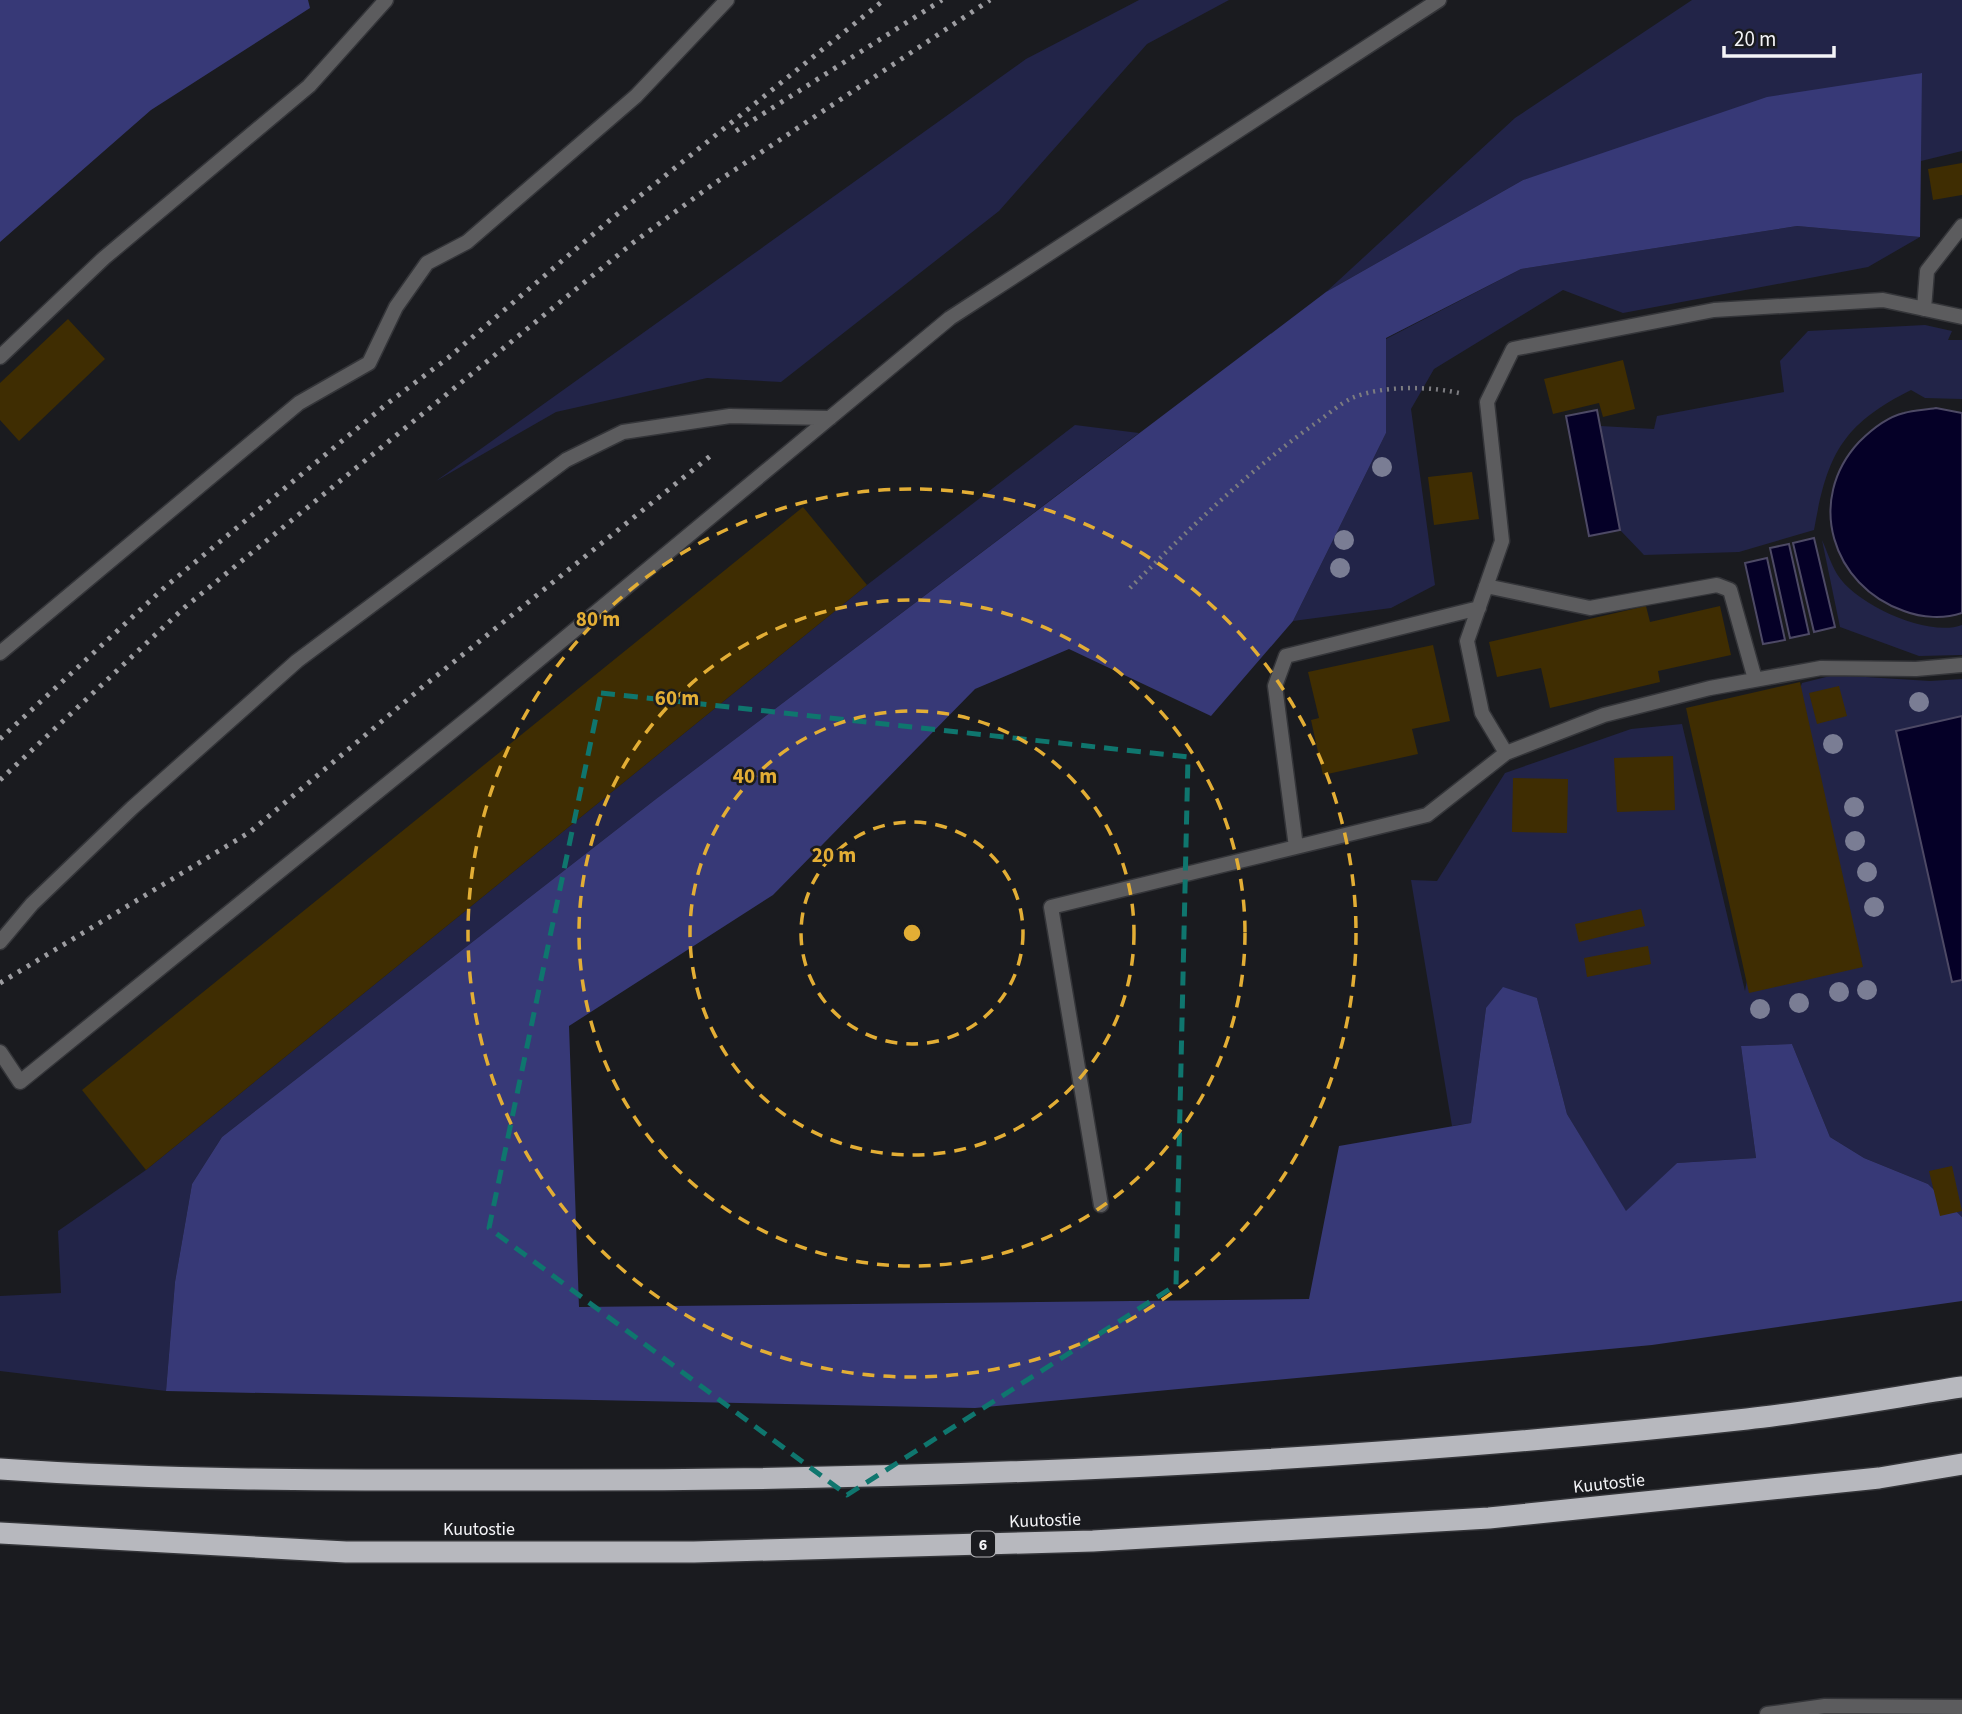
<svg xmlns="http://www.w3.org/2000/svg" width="1962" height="1714" font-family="'Source Sans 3',sans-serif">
  <rect width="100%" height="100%" fill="#1a1b1f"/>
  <path fill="#222448" d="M1139 0H1229L1147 44 999 211 781 382 707 378 556 412 436 481 1026 59Z
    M1692 0H1962V151L1921 161V73L1523 180 1326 292 1515 118Z
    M1797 226 1920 237 1868 267 1623 313 1563 290 1434 369 1411 409 1435 585 1391 608 1293 621 1386 433V339L1521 269Z
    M1925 325 1952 331 1948 340H1962V399L1925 398 1911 390C1841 425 1827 456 1814 530L1739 552 1644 555 1620 530 1600 426 1654 429 1657 416 1784 392 1780 361 1808 331Z
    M1075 425 1139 433 656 799 222 1137 192 1184 175 1282 166 1391 0 1371V1296L61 1293 58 1231 146 1170 867 585Z
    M1822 540C1827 551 1831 564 1837 574 1855 604 1928 638 1962 625V655L1919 656 1840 627Z
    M1834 675 1930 681 1962 679V1217L1928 1184 1864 1158 1830 1137 1792 1044 1741 1046 1756 1158 1677 1163 1626 1212 1567 1114 1537 998 1486 1008 1471 1123 1452 1126 1411 880 1437 881 1505 773 1631 729 1682 724 1745 991 1798 695 1802 683Z"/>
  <path fill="#373977" d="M0 0H308L310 8 151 110 0 242Z
    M1922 73 1920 237 1797 226 1521 269 1386 338V433L1293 621 1211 716 1069 649 975 689 773 895 569 1026 579 1307 1309 1299 1339 1146 1471 1123 1486 1008 1503 987 1537 998 1567 1114 1626 1211 1677 1163 1756 1158 1741 1046 1792 1044 1830 1137 1864 1158 1928 1184 1962 1217V1301L1652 1345 975 1408 166 1391 175 1282 192 1184 222 1137 656 799 1326 292 1523 180 1767 97Z"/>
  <path fill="#050027" stroke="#4d4965" stroke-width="2" d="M1936 408 1962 413V613C1944 619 1922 618 1904 611 1832 586 1805 500 1859 442 1871 430 1887 417 1904 413 1914 410 1925 410 1936 408Z
    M1597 410 1620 530 1589 536 1566 416Z
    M1814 538 1835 627 1814 632 1793 543Z
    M1789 544 1809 634 1790 638 1770 548Z
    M1767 558 1785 640 1763 644 1745 563Z
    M1962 716V980L1952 982 1896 731Z"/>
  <path fill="#3f2d02" d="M1962 163V195L1933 200 1928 169Z
    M68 319 105 359 19 441 0 420V383Z
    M1623 360 1635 409 1603 417 1599 403 1553 414 1544 379Z
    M1472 472 1479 519 1434 525 1428 477Z
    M803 507 867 585 146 1170 82 1090Z
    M1646 606 1650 622 1720 606 1731 655 1658 671 1660 682 1550 708 1541 668 1497 677 1489 642Z
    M1433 645 1450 721 1412 729 1418 754 1323 775 1311 720 1319 718 1308 672Z
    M1800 682 1863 967 1749 993 1686 708Z
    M1839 686 1847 716 1817 724 1809 693Z
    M1673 756 1675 810 1617 812 1614 758Z
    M1513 778 1568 779 1567 833 1512 832Z
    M1641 909 1645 926 1579 942 1575 924Z
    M1648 946 1651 964 1587 977 1584 958Z
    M1952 1166 1962 1211 1940 1216 1929 1171Z"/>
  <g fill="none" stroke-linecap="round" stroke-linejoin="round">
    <defs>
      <path id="lane" d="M1924 309 1927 271 1962 226
        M0 357 104 258 309 86 386 0
        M1486 586 1590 608 1717 585 1730 590 1755 679
        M0 653 299 403 369 363 396 307 427 263 467 242 636 96 727 0
        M1506 753 1482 713 1467 641 1502 541 1487 402 1513 349 1714 310 1883 300 1962 317
        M1296 847 1275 686 1286 656 1479 608
        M0 942 32 904 132 808 297 661 566 460 623 432 730 416 830 418
        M0 1052 20 1082 482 707 950 318 1439 0
        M1101 1205 1051 907 1427 815 1506 753 1604 715 1710 688 1821 668 1916 669 1962 665
        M1767 1714 1825 1706 1962 1707"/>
      <path id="highway" d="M0 1469C187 1482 376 1480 563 1480 958 1480 1354 1462 1747 1419 1819 1411 1890 1398 1962 1387
        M0 1533 346 1552H694L1093 1541 1489 1518 1879 1478 1962 1464"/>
    </defs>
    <use href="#lane" stroke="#343539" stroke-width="17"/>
    <use href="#highway" stroke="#343539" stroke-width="24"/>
    <path stroke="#7c7c80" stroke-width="4.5" stroke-dasharray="2 5" stroke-linecap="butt" d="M1130 588C1188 530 1246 473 1313 425 1325 417 1339 404 1352 398 1382 385 1433 386 1463 394"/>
    <use href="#lane" stroke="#5c5c5e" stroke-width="14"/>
    <use href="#highway" stroke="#b7b8be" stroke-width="21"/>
    <path stroke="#9d9da1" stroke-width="5" stroke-dasharray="3.5 7" stroke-linecap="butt" d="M736 131 942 0
      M0 739 165 587 388 403 448 358 610 220 884 0
      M0 780 185 607 634 242 712 185 990 0
      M0 983 250 832 425 685 714 453"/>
  </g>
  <g fill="#7a7d94">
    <circle cx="1382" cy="467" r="10"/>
    <circle cx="1344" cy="540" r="10"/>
    <circle cx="1340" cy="568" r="10"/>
    <circle cx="1919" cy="702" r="10"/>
    <circle cx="1833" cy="744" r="10"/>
    <circle cx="1854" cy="807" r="10"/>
    <circle cx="1855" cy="841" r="10"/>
    <circle cx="1867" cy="872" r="10"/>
    <circle cx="1874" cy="907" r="10"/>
    <circle cx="1867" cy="990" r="10"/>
    <circle cx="1839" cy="992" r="10"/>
    <circle cx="1799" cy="1003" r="10"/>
    <circle cx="1760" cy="1009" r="10"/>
  </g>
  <path fill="none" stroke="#0f766e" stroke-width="5" stroke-dasharray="14 9" stroke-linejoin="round" d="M601 693 1188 757 1176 1285 847 1495 489 1228Z"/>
  <g fill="none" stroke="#e3ae35" stroke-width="3.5" stroke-dasharray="12 9">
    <circle cx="912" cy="933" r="111"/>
    <circle cx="912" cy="933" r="222"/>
    <circle cx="912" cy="933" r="333"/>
    <circle cx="912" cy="933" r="444"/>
  </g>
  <g text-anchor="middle" stroke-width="5" stroke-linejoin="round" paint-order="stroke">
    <rect fill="#1a1b1f" stroke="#b3b3b6" stroke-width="2" x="971" y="1531.5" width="24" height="25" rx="5"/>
    <g font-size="16" font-weight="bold" fill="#f4f4f7">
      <text x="983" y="1550">6</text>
    </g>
    <g font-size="18" fill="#f4f4f7" stroke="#1a1b1f">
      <text transform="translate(1609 1483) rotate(-6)" y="6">Kuutostie</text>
      <text transform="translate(1045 1520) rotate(-2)" y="6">Kuutostie</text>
      <text x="479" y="1535">Kuutostie</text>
    </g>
  </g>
  <circle cx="912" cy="933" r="10" fill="#e3ae35" stroke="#1a1b1f" stroke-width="3.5"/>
  <g font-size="21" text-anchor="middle" font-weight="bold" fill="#e3ae35" stroke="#1a1b1f" stroke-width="5" stroke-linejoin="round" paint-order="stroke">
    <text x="598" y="626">80 m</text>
    <text x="677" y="705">60 m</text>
    <text x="755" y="783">40 m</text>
    <text x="834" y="862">20 m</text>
  </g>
  <path d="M1724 46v10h110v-10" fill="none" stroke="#f4f4f7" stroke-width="3.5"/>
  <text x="1734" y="46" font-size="21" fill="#f4f4f7" stroke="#1a1b1f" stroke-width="5" paint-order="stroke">20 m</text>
</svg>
